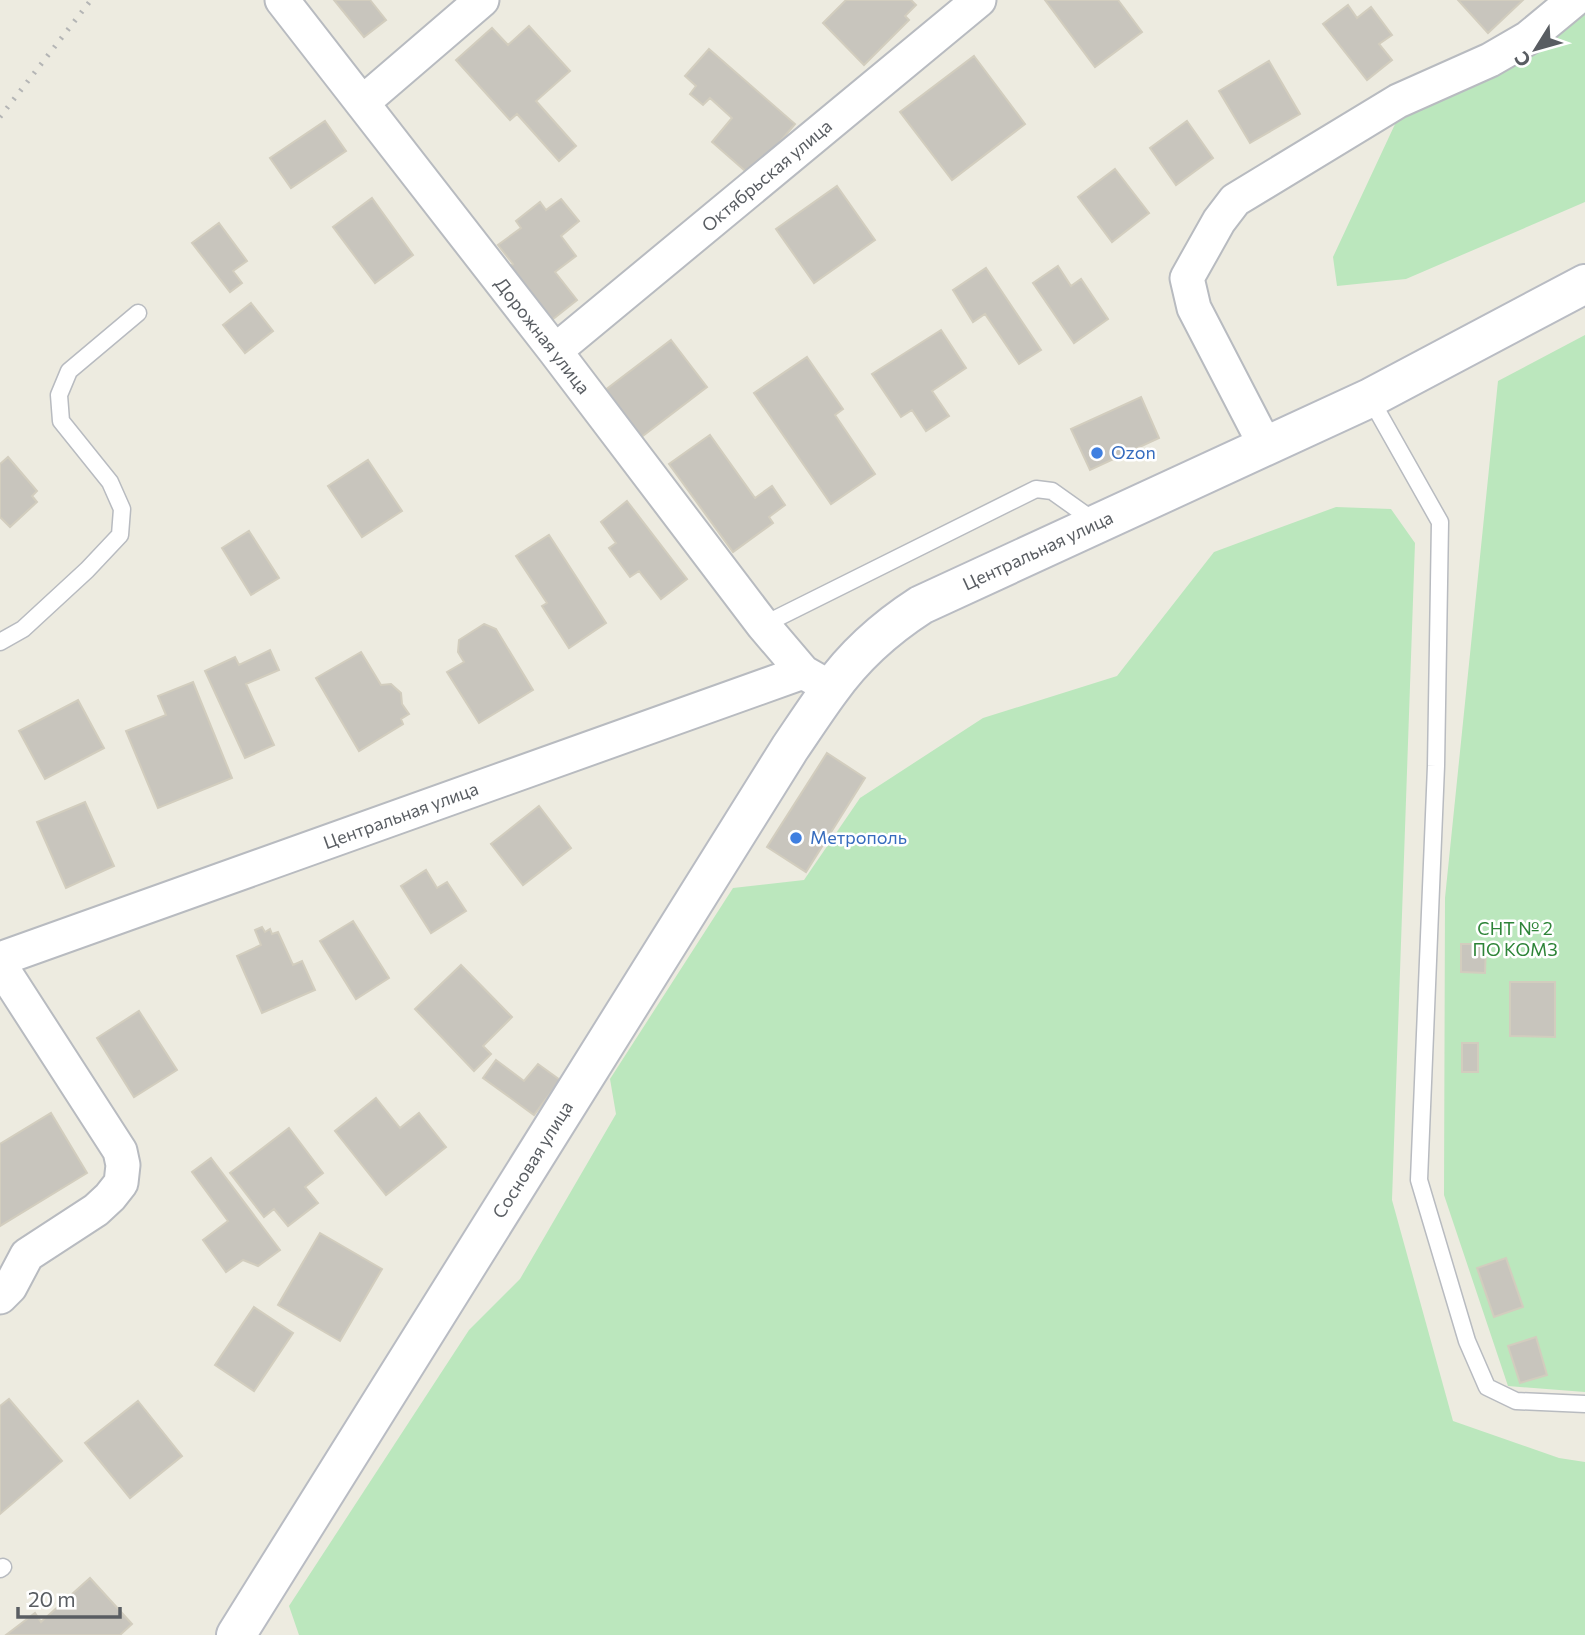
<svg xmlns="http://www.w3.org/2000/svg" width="1585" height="1635" font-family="Commissioner,sans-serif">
  <rect width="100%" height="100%" fill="#edebe0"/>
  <path fill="#bbe7bd" d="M1585 10V202L1406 279 1337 286 1333 257 1403 107Z
    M1585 335V1392L1508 1386 1444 1195 1445 898 1498 381Z
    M1336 507 1391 509 1415 543 1392 1200 1453 1421 1559 1458 1585 1462V1635H299L289 1606 469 1330 520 1279 616 1114 610 1079 733 888 804 880 860 798 983 718 1117 676 1214 552Z"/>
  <path fill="#c8c5bd" stroke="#d2cdbe" stroke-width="2" d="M334 0H370L386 20 364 37Z
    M846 0H911L916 5 905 16 909 20 864 65 823 23Z
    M1045 0H1118L1142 32 1095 67Z
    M1458 0H1523L1488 33Z
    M1348 5 1357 18 1371 7 1392 35 1379 44 1392 60 1367 80 1323 24Z
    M529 26 570 71 536 101 576 146 559 161 517 114 510 120 456 60 492 28 508 45Z
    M709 49 795 124 751 176 712 142 732 118 710 98 703 105 690 94 696 86 685 76Z
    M974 56 1025 124 952 180 900 112Z
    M1269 61 1300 114 1250 143 1219 91Z
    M325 121 346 151 291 188 270 158Z
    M1187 121 1213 158 1176 185 1150 148Z
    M1115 169 1149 213 1112 242 1078 197Z
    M837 186 875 240 814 283 776 229Z
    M372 198 413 255 375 283 333 227Z
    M561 199 579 221 561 236 576 256 555 272 577 300 548 323 506 269 513 264 498 245 521 228 516 221 540 202 546 210Z
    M219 223 247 261 233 271 242 283 230 292 192 243Z
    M1058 266 1071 286 1081 279 1108 319 1074 343 1033 283Z
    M986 268 1041 350 1019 364 985 314 973 322 953 290Z
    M251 303 273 331 245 353 223 325Z
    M941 330 966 368 932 391 949 416 926 431 912 410 901 417 872 374Z
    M671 340 707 387 640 438 604 391Z
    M807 357 843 409 835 415 875 474 831 504 754 393Z
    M1141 397 1159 438 1090 470 1071 429Z
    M710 435 755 498 772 486 785 505 769 517 773 523 733 552 669 464Z
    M8 457 37 491 32 496 37 502 10 527 0 517V464Z
    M368 460 402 511 362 537 328 486Z
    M627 501 687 579 661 599 639 571 630 577 609 548 616 543 601 522Z
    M249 531 279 578 251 595 222 548Z
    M549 535 606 623 569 648 542 606 547 603 516 556Z
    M484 624 496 629 533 690 479 723 447 672 464 662 458 652 459 640Z
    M270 650 279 670 246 684 274 745 245 758 205 671 235 657 239 665Z
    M361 652 381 685 391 684 401 693 402 704 409 714 401 719 403 724 359 751 316 678Z
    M193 682 232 778 158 808 126 731 166 715 158 696Z
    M78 700 104 748 45 779 19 731Z
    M827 753 865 778 806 872 767 847Z
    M85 802 114 866 66 888 37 822Z
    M539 806 571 848 523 885 491 844Z
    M426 870 437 888 447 882 466 911 431 933 401 886Z
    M353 921 389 978 356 999 320 941Z
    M262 927 265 932 270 929 272 934 278 932 293 965 302 961 315 990 262 1013 237 956 261 945 255 930Z
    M1461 944H1486L1485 973 1461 972Z
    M461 965 512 1017 483 1046 491 1054 474 1071 415 1009Z
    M1510 982H1555V1037L1510 1036Z
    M139 1011 177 1070 134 1097 97 1038Z
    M1462 1043H1478V1072H1462Z
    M496 1060 524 1081 538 1064 560 1080 534 1115 483 1078Z
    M376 1098 400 1128 419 1113 446 1147 386 1195 335 1131Z
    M51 1113 87 1173 0 1226V1144Z
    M289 1128 323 1173 305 1187 318 1203 288 1226 274 1209 264 1217 230 1173Z
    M211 1158 280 1250 258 1266 243 1260 226 1272 203 1240 228 1221 192 1172Z
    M320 1233 382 1269 340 1341 278 1305Z
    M1506 1258 1523 1307 1494 1317 1477 1268Z
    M254 1307 293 1333 254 1391 215 1365Z
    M1536 1337 1547 1375 1520 1383 1508 1346Z
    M9 1399 62 1461 0 1514V1406Z
    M138 1401 182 1456 130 1498 85 1443Z
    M90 1578 132 1624 120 1635H6L35 1613 41 1622Z"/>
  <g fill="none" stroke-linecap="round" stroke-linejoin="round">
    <defs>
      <path id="lane" d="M1370 398 1440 522 1436 766 1419 1180 1467 1341 1487 1387 1516 1401 1585 1404
        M763 625 1036 489 1052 491 1097 523
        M0 642 23 629 87 570 120 535 122 509 110 482 61 421 59 395 69 371 138 313
        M0 1569 3 1567"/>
      <path id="street" d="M282 0 555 351 763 625 803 672 831 688
        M362 103 482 0
        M555 351 979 0
        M1265 445 1194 308 1187 278 1219 221 1235 200 1398 101 1490 60 1528 38 1574 0
        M0 959 803 672
        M0 965 120 1151 123 1165 121 1183 110 1197 96 1210 27 1255 10 1287 0 1297"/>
      <path id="secondary" d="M236 1635 790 748C803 729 816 709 830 690 854 656 887 627 921 605L1370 398 1585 284"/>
    </defs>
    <use href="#lane" stroke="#b8bbc0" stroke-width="19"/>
    <use href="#street" stroke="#b8bbc0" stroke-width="37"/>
    <use href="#secondary" stroke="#b9bcc3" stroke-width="42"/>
    <use href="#lane" stroke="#fff" stroke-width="16"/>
    <use href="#street" stroke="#fff" stroke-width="33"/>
    <use href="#secondary" stroke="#fff" stroke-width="38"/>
    <path stroke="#b4b5b5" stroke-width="5" stroke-dasharray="2 9" stroke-linecap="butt" d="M0 117 91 0"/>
  </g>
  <g fill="#3f7fe0" stroke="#fff" stroke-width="2.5">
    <circle cx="1097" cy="453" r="7"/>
    <circle cx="796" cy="838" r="7"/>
  </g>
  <g text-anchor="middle" stroke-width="5" stroke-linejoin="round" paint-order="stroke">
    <g font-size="18" fill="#595d62" stroke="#fff">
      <text transform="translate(767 176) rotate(-40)" y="6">Октябрьская улица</text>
      <text transform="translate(542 336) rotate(52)" y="6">Дорожная улица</text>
      <text transform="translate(1038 551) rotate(-25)" y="6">Центральная улица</text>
      <text transform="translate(401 816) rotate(-20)" y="6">Центральная улица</text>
      <text transform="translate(533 1160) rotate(-58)" y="6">Сосновая улица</text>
    </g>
    <g font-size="18" fill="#366cbe" stroke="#fff" text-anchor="start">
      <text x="1111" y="459">Ozon</text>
      <text x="810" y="844">Метрополь</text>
    </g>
    <g font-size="18" fill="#2e8438" stroke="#fff">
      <text x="1515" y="935">СНТ № 2<tspan x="1515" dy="21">ПО КОМЗ</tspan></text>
    </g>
  </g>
  <g transform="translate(1536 49) rotate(233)" stroke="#ffffff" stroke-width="5" paint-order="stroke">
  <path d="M0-5L12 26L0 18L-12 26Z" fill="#595d62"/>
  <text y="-10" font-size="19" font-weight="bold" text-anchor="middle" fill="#595d62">С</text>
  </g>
  <path d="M18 1607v10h102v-10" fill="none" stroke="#595d62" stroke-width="3.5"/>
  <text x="28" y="1607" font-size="21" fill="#595d62" stroke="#ffffff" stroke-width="5" paint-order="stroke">20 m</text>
</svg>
